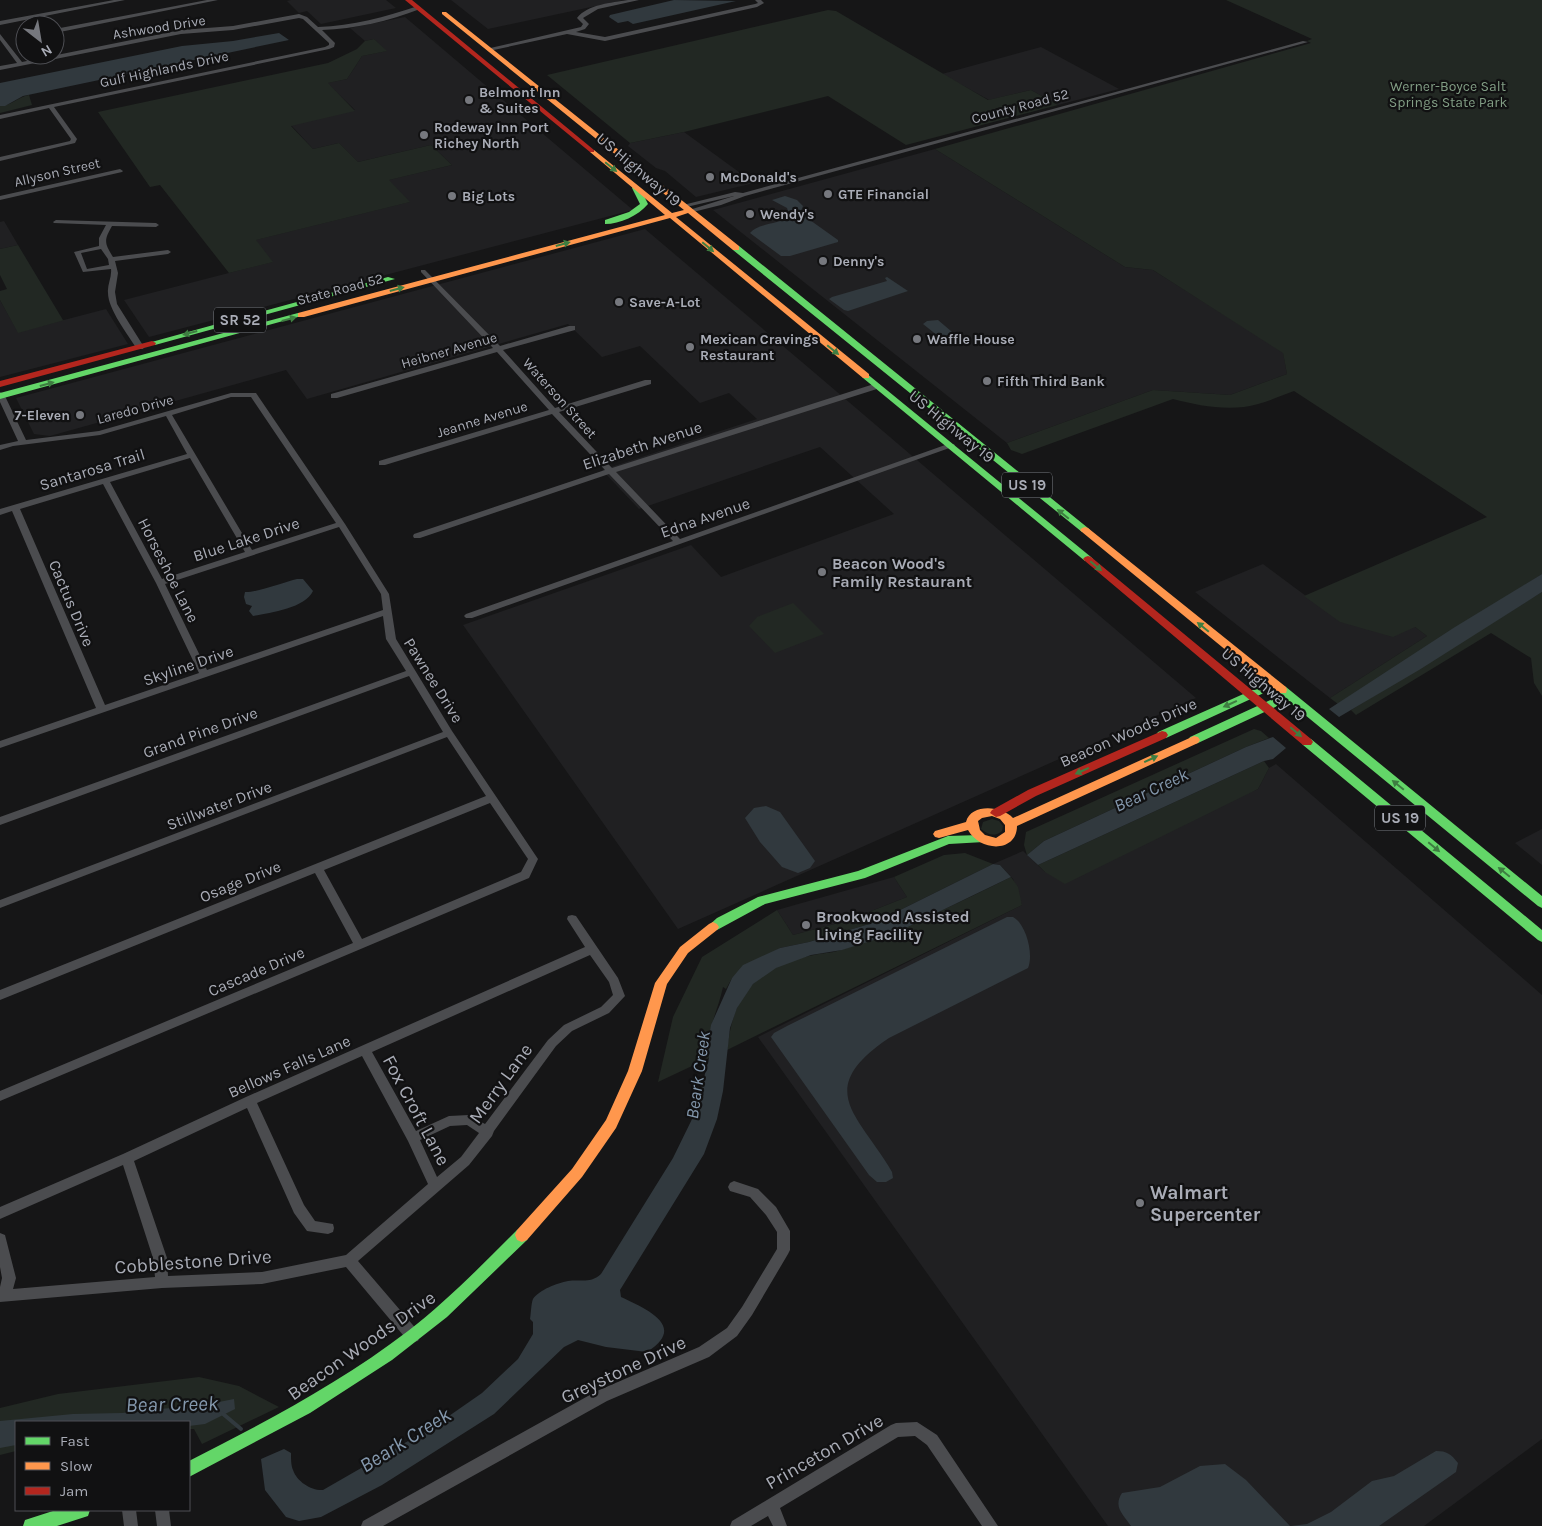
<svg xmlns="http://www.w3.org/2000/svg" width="1542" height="1526" font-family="Karla,sans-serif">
  <rect width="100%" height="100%" fill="#161617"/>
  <path fill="#202022" d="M291 0H386L396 8 321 24 307 11 299 13 287 1Z
    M451 0H624L488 29Z
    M405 17 633 210 149 337 124 300 272 262 255 240 409 202 388 180 452 165 431 145 358 162 339 143 313 149 291 125 355 110 327 83 347 79 362 56 386 51 374 39 365 41 350 28Z
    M1041 47 1119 89 1058 105 1031 90 989 100 942 74Z
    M684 132 754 183 696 197 665 171 656 168 628 146 630 143Z
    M935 149 1125 267 1153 270 1283 352 1287 374 1230 395 1153 390 1007 443 713 210Z
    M4 221 18 245 0 249V222Z
    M645 229 809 368 1196 698 678 929 463 625 691 545 721 577 894 514 820 447 639 509 602 470 757 419 729 393 700 403 640 346 602 357 568 324 307 399 286 370 50 436 34 434 16 398Z
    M0 300 18 332 106 309 128 344 0 377Z
    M1263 564 1341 622 1415 627 1427 636 1330 698 1195 592Z
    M1276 764 1542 995V1439L1424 1526H1108L758 1037 1022 905 1013 879 1000 865 993 864 1023 851 1045 872 1258 789 1269 768Z
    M1542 829V865L1515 843Z
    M894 877 907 897 846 921 793 935 777 910Z"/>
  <path fill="#222823" d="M1226 0H1542V574L1338 704 1330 698 1427 636 1415 627 1393 637 1340 622 1304 596 1487 517 1294 391C1282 395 1270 401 1258 404 1231 412 1200 406 1173 399L1022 454 1011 450 1007 443 1153 390 1230 395 1287 374 1283 353 1153 270 1125 267 935 149 1311 43 1307 41 1312 39Z
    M828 10 836 11 988 100 1031 90 1058 105 906 145 828 96 684 132 630 143 547 75Z
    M374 39 387 51 362 56 347 79 328 83 355 111 291 126 313 149 339 143 358 162 431 145 452 165 389 180 410 202 256 240 273 262 229 273 160 185 150 187 98 112 328 63 357 49 365 41Z
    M29 95 32 105 0 113V106C11 106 18 97 29 95Z
    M18 245 63 320H65L18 333 0 300V291L7 289 0 275V249Z
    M1542 592V696L1534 683 1531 658 1491 633 1356 715 1351 710Z
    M793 603 824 634 775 653 749 626 757 617Z
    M1254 729 1261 731 1269 738 1246 747 1044 841 1027 855 1024 845 1026 832Z
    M1264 761 1269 768 1258 789 1065 884 1045 872 1038 865Z
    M992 819 999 821 1003 826 1002 831C995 837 988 835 981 829L983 822Z
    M965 853 993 864 876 922 809 942 780 948 732 978 726 989 723 987C718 1011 705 1033 709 1058L658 1082 673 1017 702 957 777 910 793 935 846 921 907 897 894 877 944 855Z
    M1011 877 1018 887 1022 905 727 1050C730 1026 735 1002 753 984 767 969 794 958 814 955 823 953 834 953 844 949 901 930 957 904 1011 877Z
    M199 1377 239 1386 279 1407 202 1444 194 1429H189V1422H16V1451L0 1455V1408L58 1394Z"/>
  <path fill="#31393e" d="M674 0 736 1 633 24 628 21 618 23 609 17 610 15Z
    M279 33 289 40 23 96 5 106H0V83L182 46 233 41Z
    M785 196 797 200 803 206 800 213 838 240V242L790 256H781L750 233C759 223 779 224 790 217L787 208 772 200Z
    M887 277 908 291 848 311 844 310 829 299 832 297 887 281 885 278Z
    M938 320 958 337 957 339 943 340 923 324 927 321Z
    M1542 574V592L1419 670 1339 717 1329 709 1455 627Z
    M297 579H303L313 591C305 608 270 613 253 616L249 611 252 606 246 604 244 597 245 592C255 593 285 582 297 579Z
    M1273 737 1286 748 1273 759 1264 761 1038 865 1027 855 1044 841 1246 747Z
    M766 806 780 812 815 861 810 868 798 873 782 867 760 842 745 818 754 808Z
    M993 864 1000 865 1011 877 893 934 842 950 811 955 776 968 753 984 737 1008 730 1028 723 1091 717 1119 704 1154 620 1290 621 1297C646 1309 688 1326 647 1352L606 1347 578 1340 564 1347 494 1414 382 1485 321 1517 299 1521 286 1517 265 1490 261 1459 284 1449 291 1453C291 1458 291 1466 293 1470 297 1482 312 1491 323 1490L436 1425 482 1393 518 1359 533 1334V1322L530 1319C531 1314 531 1304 533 1299 539 1290 557 1283 568 1281 582 1279 590 1284 601 1274L673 1158 695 1113 709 1058 707 1048 711 1025 732 978 743 965 780 948 809 942 876 922Z
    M1007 917H1013C1026 924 1034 954 1028 968L889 1038C812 1090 859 1115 892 1172L893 1178 886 1182H877L869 1175 771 1037 774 1033 787 1026Z
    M234 1399 235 1409 205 1424 189 1426V1422H16V1445L0 1448V1421L73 1414 122 1413 209 1404Z
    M1436 1451C1447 1451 1451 1454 1458 1463L1456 1472 1379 1526H1291L1307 1524 1331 1512 1372 1481 1394 1476Z
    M1225 1464 1246 1480 1290 1526H1131C1123 1514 1113 1507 1122 1493L1160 1487 1200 1466Z"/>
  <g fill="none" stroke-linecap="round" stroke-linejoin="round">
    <path stroke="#31393e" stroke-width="4" d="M222 1413 241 1429"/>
    <path fill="#4b4c4f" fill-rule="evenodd" d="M114 0H125L0 25V21Z
      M207 0H218L55 33V29Z
      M628 0H639L598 9 583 18 589 24 585 29 576 32 605 37 755 4 758 3 755 0H761L764 3 757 7 605 41 567 34 489 51 486 49 581 27 583 24 577 18C588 4 611 3 628 0Z
      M418 6 421 8 420 9C389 21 355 29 322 30L335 43 334 47 329 49 54 107 77 139 75 143 0 161V157L70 141 71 139 49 108 0 119V115L325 47 329 45V43L303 19 299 18 233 30 181 34 0 70V66L17 63 0 40V34L22 62 181 30 233 26 299 14 307 17 318 27C353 26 385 17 418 6Z
      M1303 41 1308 42 745 196 721 205 689 213 686 211 734 196 682 208 679 206 735 192 743 193Z
      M120 169 123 171 122 172 0 200V196Z
      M56 220 156 223 159 225 156 227 112 226C104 240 104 243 113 257L168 250 171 252 168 254 115 261 118 273 115 292 117 304 144 347 143 349H137C128 335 108 309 108 293 107 285 112 277 111 269L83 272 74 252 99 246V238L106 225 54 223 53 222ZM101 249 108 259 109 265 87 269 81 253Z
      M421 270H425L500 346 569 326H575V330L503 350 555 408 645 380H651V384L559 412 612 468 874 384H880V388L616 472 680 539 948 444H954L955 446 472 618H466L464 616 466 614 673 541 609 474 420 538H414L413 536 414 534 605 470 552 414 385 465H379V461L549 410 497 352 337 398H331V394L493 348 421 272Z
      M0 392 4 394 26 440 99 431 231 393H256L345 524 389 594 396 639 452 731 538 859 529 878 0 1101V1091L353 943 315 873 0 1000V990L486 796 447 737 0 908V900L443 732 409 676 0 825V817L406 671 386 639 383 616 0 748V741L96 708 12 511 0 515V509L187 454 166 416 100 435 13 446 0 450V445L18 441 0 402ZM231 397H251L336 523 252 550 172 415ZM190 458 245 552 162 579 110 482ZM103 484 156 583 199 673 105 705 20 509ZM339 527 381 594 383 610 207 670 165 584ZM490 803 528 859 521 872 362 939 324 870Z
      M572 915 576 916 618 978 625 996 609 1013 572 1031 556 1046 494 1131 492 1136 469 1165 358 1261 418 1331 420 1336 418 1341 413 1342 408 1341 346 1267 262 1284 162 1288 0 1302V1287L2 1278 0 1267V1233L5 1235 6 1239 16 1278 13 1289 155 1277 153 1258 123 1165 0 1219V1207L123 1154 246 1097 585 947 567 919 568 916ZM590 955 609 982 613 995 601 1007 564 1025 548 1040 485 1124 469 1115 449 1116 416 1131 372 1052ZM362 1056 408 1141 428 1184 346 1255 262 1272 168 1276 167 1258 134 1161 247 1108 294 1213 307 1231 328 1234 333 1232 334 1228 333 1224 315 1221 304 1205 257 1103ZM467 1125 479 1133 461 1157 437 1177 420 1140 450 1126Z
      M734 1181 758 1189 776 1207 790 1231V1250L788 1254 752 1315 737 1336 709 1357 607 1401 383 1526H361L363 1521 597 1391 699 1347 727 1328 742 1307 777 1249V1232L766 1215 750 1197 730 1191 728 1187 730 1183Z
      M917 1422 937 1435 998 1526H982L927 1445 915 1436 898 1437 780 1508 787 1526H773L768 1516 751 1526H730L732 1521 891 1425 896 1423Z
      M122 1510H136L138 1526H124Z
      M155 1510H169L171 1526H157Z"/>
    <path fill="#63d668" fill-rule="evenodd" d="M633 186 640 188 648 204C638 216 620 224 605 224V220L629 212 640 204 632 188Z
      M733 246H739L1088 528 1090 530 1088 532H1082L733 250Z
      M388 277 395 279 155 345H152L148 343Z
      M298 313 305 315 0 399V393Z
      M866 373 1091 557 1093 559 1091 561H1085L863 378 862 376Z
      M1275 680 1279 682 1280 684 1279 686 1166 738H1158L1156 735 1158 732Z
      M1282 686 1286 687 1542 896V908L1538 906 1288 701 1198 743 1194 744 1188 740 1190 737 1281 695 1277 690Z
      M1307 738 1311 739 1542 930V942L1538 940 1303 745 1301 742 1303 739Z
      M980 835 984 836 986 839 984 842 949 844 865 878 765 904 717 930H709L707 927 717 918 758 897 858 871 948 836Z
      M522 1228 527 1230 529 1235 527 1240 447 1317 392 1360 310 1413 189 1477V1461C264 1423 340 1383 408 1331 447 1301 482 1265 517 1230Z
      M56 1510H90L88 1516 57 1526H23L25 1520Z"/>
    <path fill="#ff974d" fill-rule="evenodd" d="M442 12H446L739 246V250H733L688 213 676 217 869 374V378H863L670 218 304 317H298V313L665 215 590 152V150H594L672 213 684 210 442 14Z
      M1085 527 1088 528 1286 687 1287 690 1286 693H1278L1082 532 1080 530 1082 528Z
      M1194 736 1198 737 1200 740 1198 743 1017 826C1017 853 980 852 968 830L939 838 935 837 933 834 935 831 966 822C971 803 1002 806 1013 818ZM992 816 1000 819 1005 825V832L996 838 985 835 980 830 978 821 982 818Z
      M713 922 717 924 719 927 717 930 688 953 667 984 642 1071 616 1128 582 1177 527 1240 522 1242 517 1240 515 1235 517 1230 572 1169 606 1120 628 1071 655 983 680 947 709 924Z"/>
    <path fill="#b3261e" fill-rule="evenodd" d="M405 0H412L594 150V152H590Z
      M152 341 156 343 155 345 0 387V381Z
      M1088 556 1091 557 1311 739 1313 742 1311 745H1303L1085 561 1083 559 1085 557Z
      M1162 731 1166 732 1168 735 1166 738 1036 796 1000 816 996 817 990 813 992 810 1028 790Z"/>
  </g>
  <defs><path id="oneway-solid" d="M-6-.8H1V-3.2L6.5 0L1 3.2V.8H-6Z" transform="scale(1.25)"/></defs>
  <g fill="#3e7d41">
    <use href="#oneway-solid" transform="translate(611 167) rotate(39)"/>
    <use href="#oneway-solid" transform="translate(563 244) rotate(-15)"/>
    <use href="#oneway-solid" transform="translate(708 247) rotate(40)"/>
    <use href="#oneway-solid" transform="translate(397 289) rotate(-15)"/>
    <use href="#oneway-solid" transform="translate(289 319) rotate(-15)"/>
    <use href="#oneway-solid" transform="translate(190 333) rotate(165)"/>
    <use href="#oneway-solid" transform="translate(833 350) rotate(39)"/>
    <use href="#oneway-solid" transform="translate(47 384) rotate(-15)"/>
    <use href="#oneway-solid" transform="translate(1063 514) rotate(-141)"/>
    <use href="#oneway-solid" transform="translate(1096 566) rotate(40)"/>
    <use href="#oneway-solid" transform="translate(1203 627) rotate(-141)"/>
    <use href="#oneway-solid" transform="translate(1230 704) rotate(156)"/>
    <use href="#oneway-solid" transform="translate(1296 732) rotate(40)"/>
    <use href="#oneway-solid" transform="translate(1151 759) rotate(-25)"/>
    <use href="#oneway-solid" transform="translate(1082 771) rotate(156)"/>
    <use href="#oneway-solid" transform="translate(1398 785) rotate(-141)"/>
    <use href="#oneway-solid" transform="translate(1434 847) rotate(40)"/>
    <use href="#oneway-solid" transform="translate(1504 872) rotate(-141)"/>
  </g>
  <g fill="#76787e" stroke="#111112" stroke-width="2">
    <circle cx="469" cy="100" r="5"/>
    <circle cx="424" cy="135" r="5"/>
    <circle cx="710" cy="177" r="5"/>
    <circle cx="828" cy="194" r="5"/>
    <circle cx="452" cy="196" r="5"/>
    <circle cx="750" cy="214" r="5"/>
    <circle cx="823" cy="261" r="5"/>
    <circle cx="619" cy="302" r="5"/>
    <circle cx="917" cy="339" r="5"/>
    <circle cx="690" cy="347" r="5"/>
    <circle cx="987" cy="381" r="5"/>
    <circle cx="80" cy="415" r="5"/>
    <circle cx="822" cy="572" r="5"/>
    <circle cx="806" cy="925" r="5"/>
    <circle cx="1140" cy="1203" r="5"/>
  </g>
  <g text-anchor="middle" stroke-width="4.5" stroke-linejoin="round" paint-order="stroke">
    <g font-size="14" fill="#a9acb6" stroke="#111112">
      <text transform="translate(159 27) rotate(-9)" y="5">Ashwood Drive</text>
      <text transform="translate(164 69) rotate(-12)" y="5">Gulf Highlands Drive</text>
      <text transform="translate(1020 106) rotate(-15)" y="5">County Road 52</text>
      <text transform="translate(57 172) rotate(-13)" y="5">Allyson Street</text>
      <text transform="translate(340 289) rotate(-15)" y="5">State Road 52</text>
      <text transform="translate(449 350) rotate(-16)" y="5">Heibner Avenue</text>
      <text transform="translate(560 398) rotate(48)" y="5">Waterson Street</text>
      <text transform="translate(135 409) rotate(-15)" y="5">Laredo Drive</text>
      <text transform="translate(482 419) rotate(-17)" y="5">Jeanne Avenue</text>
    </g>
    <g font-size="14" fill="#829e85" stroke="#111112">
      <text x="1448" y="91">Werner-Boyce Salt<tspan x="1448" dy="16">Springs State Park</tspan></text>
    </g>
    <g font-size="14" font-weight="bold" fill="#a9acb6" stroke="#111112" text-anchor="start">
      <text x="479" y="97">Belmont Inn<tspan x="479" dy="16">&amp; Suites</tspan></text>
      <text x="434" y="132">Rodeway Inn Port<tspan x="434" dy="16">Richey North</tspan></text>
      <text x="720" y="182">McDonald's</text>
      <text x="838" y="199">GTE Financial</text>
      <text x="462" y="201">Big Lots</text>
      <text x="760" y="219">Wendy's</text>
      <text x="833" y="266">Denny's</text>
      <text x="629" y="307">Save-A-Lot</text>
      <text x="700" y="344">Mexican Cravings<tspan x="700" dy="16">Restaurant</tspan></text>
      <text x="927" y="344">Waffle House</text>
      <text x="997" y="386">Fifth Third Bank</text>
      <text x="70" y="420" text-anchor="end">7-Eleven</text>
    </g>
    <g fill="#111112" stroke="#7b7e85" stroke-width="1">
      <rect x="214" y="307.5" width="52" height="25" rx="4"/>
      <rect x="1002" y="472.5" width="50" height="25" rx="4"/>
      <rect x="1375" y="805.5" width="50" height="25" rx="4"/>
    </g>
    <g font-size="15" font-weight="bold" fill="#a9acb6">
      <text x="240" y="325">SR 52</text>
      <text x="1027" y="490">US 19</text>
      <text x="1400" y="823">US 19</text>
    </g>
    <g font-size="16" fill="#a9acb6" stroke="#111112">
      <text transform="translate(639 169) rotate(40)" y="6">US Highway 19</text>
      <text transform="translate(952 426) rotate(39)" y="6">US Highway 19</text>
      <text transform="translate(642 445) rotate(-18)" y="6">Elizabeth Avenue</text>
      <text transform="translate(92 469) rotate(-17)" y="6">Santarosa Trail</text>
      <text transform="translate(705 517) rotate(-19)" y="6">Edna Avenue</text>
      <text transform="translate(246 539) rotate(-18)" y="6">Blue Lake Drive</text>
      <text transform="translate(169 570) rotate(63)" y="6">Horseshoe Lane</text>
      <text transform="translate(72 603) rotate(67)" y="6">Cactus Drive</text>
      <text transform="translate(188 665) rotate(-19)" y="6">Skyline Drive</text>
      <text transform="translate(434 680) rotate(58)" y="6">Pawnee Drive</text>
      <text transform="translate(1264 684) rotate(40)" y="6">US Highway 19</text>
      <text transform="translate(200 732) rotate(-20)" y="6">Grand Pine Drive</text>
      <text transform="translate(1128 732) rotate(-24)" y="6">Beacon Woods Drive</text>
      <text transform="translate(219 805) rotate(-21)" y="6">Stillwater Drive</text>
      <text transform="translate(240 881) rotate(-22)" y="6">Osage Drive</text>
      <text transform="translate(256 971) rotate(-23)" y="6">Cascade Drive</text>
      <text transform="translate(289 1066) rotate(-24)" y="6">Bellows Falls Lane</text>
    </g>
    <g font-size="16" font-weight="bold" fill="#a9acb6" stroke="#111112" text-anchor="start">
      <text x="832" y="569">Beacon Wood's<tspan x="832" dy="18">Family Restaurant</tspan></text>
      <text x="816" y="922">Brookwood Assisted<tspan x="816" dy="18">Living Facility</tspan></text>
    </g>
    <g font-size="18" font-style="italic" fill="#8498ad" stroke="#111112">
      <text transform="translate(1151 790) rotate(-25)" y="6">Bear Creek</text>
      <text transform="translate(698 1075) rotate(-82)" y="6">Beark Creek</text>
    </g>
    <g font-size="19" fill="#a9acb6" stroke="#111112">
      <text transform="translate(500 1083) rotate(-54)" y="7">Merry Lane</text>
      <text transform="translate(417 1110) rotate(62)" y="7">Fox Croft Lane</text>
      <text transform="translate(193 1261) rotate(-4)" y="7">Cobblestone Drive</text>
      <text transform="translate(361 1345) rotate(-35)" y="7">Beacon Woods Drive</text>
      <text transform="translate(623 1369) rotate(-25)" y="7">Greystone Drive</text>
      <text transform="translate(824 1451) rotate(-30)" y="7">Princeton Drive</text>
    </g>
    <g font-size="19" font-weight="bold" fill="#a9acb6" stroke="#111112" text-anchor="start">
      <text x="1150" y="1199">Walmart<tspan x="1150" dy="22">Supercenter</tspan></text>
    </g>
    <g font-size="21" font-style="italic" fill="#8498ad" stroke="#111112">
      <text transform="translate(172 1404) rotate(-1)" y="7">Bear Creek</text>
      <text transform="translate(405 1440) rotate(-32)" y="7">Beark Creek</text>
    </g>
  </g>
  <rect x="15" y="1421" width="175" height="90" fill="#111112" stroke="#4e4f54"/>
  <rect x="25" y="1437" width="25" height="8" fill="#63d668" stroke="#4e4f54"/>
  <text x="60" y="1446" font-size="15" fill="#a9acb6">Fast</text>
  <rect x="25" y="1462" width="25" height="8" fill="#ff974d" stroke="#4e4f54"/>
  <text x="60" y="1471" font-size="15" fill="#a9acb6">Slow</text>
  <rect x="25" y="1487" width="25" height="8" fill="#b3261e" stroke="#4e4f54"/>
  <text x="60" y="1496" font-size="15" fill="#a9acb6">Jam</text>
  <g transform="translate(40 40) rotate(149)"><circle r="24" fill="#111112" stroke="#4e4f54"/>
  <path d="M0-4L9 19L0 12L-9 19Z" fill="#76787e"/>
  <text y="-8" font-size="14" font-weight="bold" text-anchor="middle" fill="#a9acb6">N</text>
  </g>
</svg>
